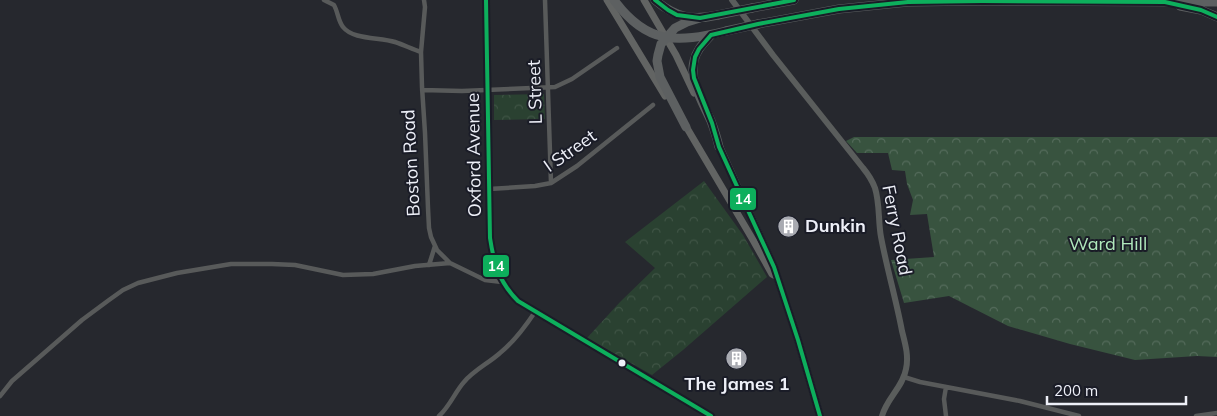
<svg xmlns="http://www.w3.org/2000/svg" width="1217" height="416" font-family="Mulish,sans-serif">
  <defs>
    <pattern id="forest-crowns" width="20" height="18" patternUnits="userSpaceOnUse" patternTransform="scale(1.25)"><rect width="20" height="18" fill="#38533f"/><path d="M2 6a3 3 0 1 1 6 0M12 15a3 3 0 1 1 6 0" fill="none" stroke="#556c5c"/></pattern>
    <pattern id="park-crowns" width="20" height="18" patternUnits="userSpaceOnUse" patternTransform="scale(1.25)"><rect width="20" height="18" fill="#2a4131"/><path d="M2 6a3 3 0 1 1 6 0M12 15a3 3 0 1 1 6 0" fill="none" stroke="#3f5445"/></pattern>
  </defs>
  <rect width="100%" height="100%" fill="#26282e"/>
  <path fill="url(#forest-crowns)" d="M854 137H1217V357L1197 356 1135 360 1070 344 1008 326 949 296 904 303 891 260 934 257 927 214 910 215 913 200 907 184 905 171 892 170 888 153H857L846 141Z"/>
  <path fill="url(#park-crowns)" d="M544 94 545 119 494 120V95Z
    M704 181 743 235 767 277 683 350 652 375 587 338 620 302 655 268 625 242Z"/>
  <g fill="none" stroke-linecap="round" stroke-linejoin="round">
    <path stroke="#585a5a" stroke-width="4.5" d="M324 0 334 5C338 12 338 21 343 27 353 40 380 37 395 42 404 45 412 49 421 52
      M424 0 425 7 421 52 422 87 425 133 428 208 429 228 431 237 437 250 450 263 485 280 502 282
      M545 0 551 183
      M422 90 462 91 555 87 572 79 617 48
      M489 189 535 186 551 183 577 166 653 105
      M429 265 435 246
      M904 377 920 382 1020 401 1079 416
      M946 387 944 399 946 416
      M0 396 12 381 82 320 109 300 123 290 138 283 177 273 231 264H272L295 265 343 275 373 274 415 266 450 263
      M439 416C450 406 455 392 464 382 474 370 489 363 500 353 515 341 525 327 535 312
      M1196 416 1217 413"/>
    <path stroke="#5a5d5c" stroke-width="6" d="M486 0 490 238C494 264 498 282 518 301L711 416
      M732 0 773 55 863 168C868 174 872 180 875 188 880 204 878 221 881 237 887 269 896 299 902 331 905 343 909 356 906 369 903 387 887 398 882 416"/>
    <path stroke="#626463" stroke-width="7" d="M607 0 665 96
      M644 0 676 55 694 93
      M684 123 753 240 772 274 774 275
      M718 143 774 267 798 340 820 416"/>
    <path stroke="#5d6061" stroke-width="9" d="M614 0C647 45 677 43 726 31
      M655 0C675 17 692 21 718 15
      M1180 6 1201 10 1217 17
      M752 8 794 0
      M758 24 839 9 908 2 982 1 1217 2
      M711 35C704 43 696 50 694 61 689 81 703 103 711 121 714 129 717 138 719 147
      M686 127 660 77 657 61 658 55 661 44 675 28 687 22 700 18"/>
    <path stroke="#5d6061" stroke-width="9" d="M718 15 752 8
      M726 31 758 24"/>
    <defs>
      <path id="bus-1" d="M486 0 490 238C494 264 499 282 518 301L711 416
        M655 0 668 10 677 15 700 18 794 0
        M820 416 798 340 774 267 719 147 712 123 694 78 693 70 695 57 699 49 711 35 758 24 839 9 908 2 982 1 1165 2 1201 10 1217 17"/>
    </defs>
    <use href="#bus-1" stroke="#1a1c27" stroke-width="8"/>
    <use href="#bus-1" stroke="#0daf5c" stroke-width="4"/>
  </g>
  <defs>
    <symbol id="building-disc" viewBox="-11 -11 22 22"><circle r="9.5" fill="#a8aab1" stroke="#1a1c27"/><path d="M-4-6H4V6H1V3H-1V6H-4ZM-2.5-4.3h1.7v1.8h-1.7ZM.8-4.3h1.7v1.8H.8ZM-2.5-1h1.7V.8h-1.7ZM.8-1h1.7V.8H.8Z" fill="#fff"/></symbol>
  </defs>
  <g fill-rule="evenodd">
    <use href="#building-disc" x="776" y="214" width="25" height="25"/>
    <use href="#building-disc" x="724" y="346" width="25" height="25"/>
  </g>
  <circle fill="#eef0f8" stroke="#1a1c27" stroke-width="2" cx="622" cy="363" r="4.5"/>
  <g text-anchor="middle" stroke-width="4" stroke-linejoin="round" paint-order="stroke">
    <g font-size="18" fill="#eef0f8" stroke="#1a1c27">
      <text transform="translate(535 92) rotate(-92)" y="6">L Street</text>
      <text transform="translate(570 151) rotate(-35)" y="6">I Street</text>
      <text transform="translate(474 155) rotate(-91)" y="6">Oxford Avenue</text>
      <text transform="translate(411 163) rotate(-93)" y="6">Boston Road</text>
      <text transform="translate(897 230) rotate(79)" y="6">Ferry Road</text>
    </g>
    <g font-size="18" font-weight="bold" fill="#eef0f8" stroke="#1a1c27" text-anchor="start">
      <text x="805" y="232">Dunkin</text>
      <text x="737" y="390" text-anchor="middle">The James 1</text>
    </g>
    <g font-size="18" fill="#b0e9bc" stroke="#1a1c27">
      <text x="1108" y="250">Ward Hill</text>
    </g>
  </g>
  <g stroke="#1a1c27" stroke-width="2">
    <rect x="729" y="187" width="28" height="24" rx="5" fill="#0daf5c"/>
    <rect x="482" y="254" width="28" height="24" rx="5" fill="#0daf5c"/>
  </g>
  <g font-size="14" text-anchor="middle" font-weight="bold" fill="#fff">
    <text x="743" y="204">14</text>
    <text x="496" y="271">14</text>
  </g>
  <path d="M1047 396v8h139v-8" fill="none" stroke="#eef0f8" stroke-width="2.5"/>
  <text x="1054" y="396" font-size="15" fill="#eef0f8" stroke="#1a1c27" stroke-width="4" paint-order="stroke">200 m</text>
</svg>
